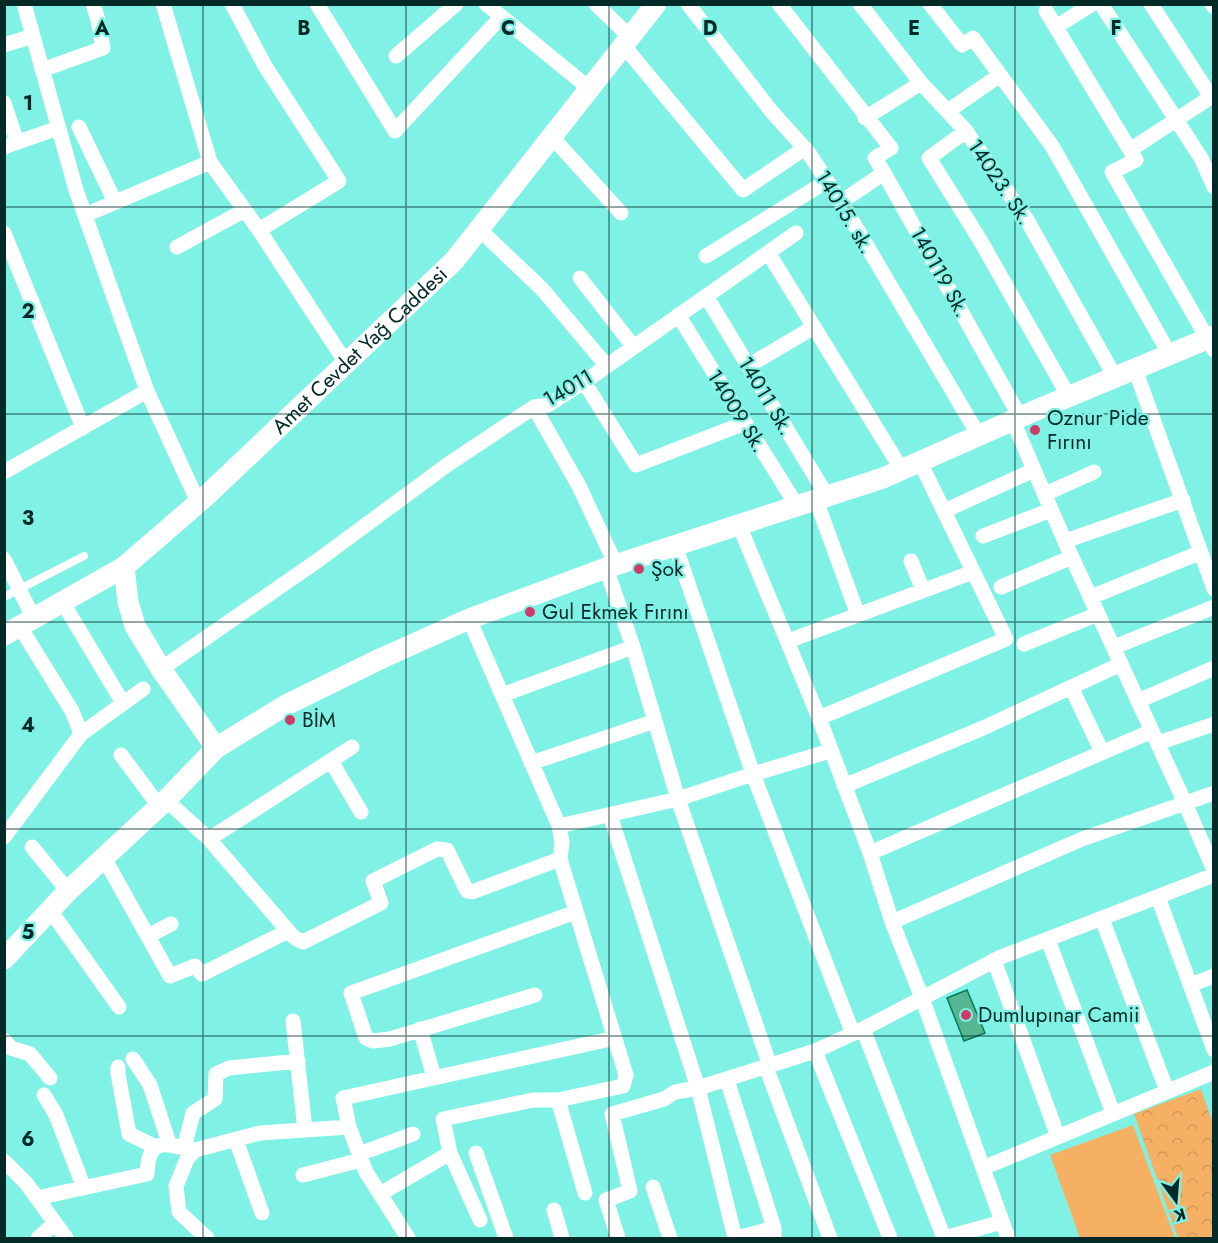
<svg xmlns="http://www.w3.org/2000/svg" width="1218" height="1243" font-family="Jost,sans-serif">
  <defs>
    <pattern id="forest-crowns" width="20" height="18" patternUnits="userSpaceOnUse" patternTransform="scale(1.5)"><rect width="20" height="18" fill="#f6b064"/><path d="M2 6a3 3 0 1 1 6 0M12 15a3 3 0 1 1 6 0" fill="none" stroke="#d19857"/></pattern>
  </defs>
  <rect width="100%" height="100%" fill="#7ff2e5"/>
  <path fill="url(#forest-crowns)" d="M1201 1089 1213 1124V1238H1178L1134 1114Z"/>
  <path fill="#f6b064" d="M1133 1125 1175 1238H1080L1050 1155Z"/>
  <path fill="#55b691" stroke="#027c5b" stroke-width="1.5" d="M967 990 985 1033 964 1041 947 998Z"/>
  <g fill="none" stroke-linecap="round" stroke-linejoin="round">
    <path stroke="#fff" stroke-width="8" d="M4 597 84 556"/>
    <path stroke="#fff" stroke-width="15" d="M24 4 76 190 147 391 198 502
      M163 4 210 162 259 230 346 363
      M232 4 265 66 339 181 259 230
      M317 4 395 131 501 17
      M486 4 590 89
      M596 4 630 37
      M688 4 772 112 808 152 841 202 979 436
      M779 4 891 148 875 158 884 173
      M860 4 921 83 966 131 1027 220 1115 377
      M930 4 962 45 973 38 1052 146 1170 355
      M1101 4 1201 158 1214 187
      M1151 4 1211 97
      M1212 4 1214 7
      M1046 11 1136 160 1112 172 1214 350
      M1056 27 1092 4
      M4 45 33 36
      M624 46 743 190 805 148
      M396 56 456 4
      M42 70 103 48 98 20 93 4
      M4 103 17 142
      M948 111 1000 75
      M865 118 921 83
      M79 127 115 202
      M966 131 929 158 980 240 1069 397
      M552 137 621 213
      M4 147 58 128
      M1130 150 1214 95
      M841 202 884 173 1020 417
      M85 215 210 162
      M479 229 542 289 606 365
      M4 233 83 428
      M177 247 245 210
      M769 254 902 470
      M706 256 827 181
      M580 278 633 346
      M706 296 827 496
      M678 315 797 506
      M748 366 814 327
      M1135 369 1214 589
      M584 382 636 465 745 423
      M534 407 579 486 616 565
      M1013 421 1069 551 1185 803 1214 870
      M4 472 147 391
      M1045 494 1094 472
      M816 500 858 615
      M944 511 1034 470
      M739 525 819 718 870 853 892 922 922 998 1008 1238
      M983 536 1051 510
      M1065 541 1183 500
      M675 545 753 774 853 1034
      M4 559 34 619
      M911 561 923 590
      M606 568 633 647 678 799 770 1066
      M1001 587 1072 557
      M1091 597 1199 553
      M63 603 123 703
      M469 619 559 826 562 842 560 859 626 1075 623 1086 558 1100H533L443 1119 450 1153 480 1220
      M788 641 973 572
      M1024 644 1098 614
      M1114 647 1214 607
      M161 669 317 561 447 465 534 407 548 405 584 382 796 233
      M1071 687 1102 752
      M502 695 633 647
      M1138 701 1214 668
      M819 718 1006 639 920 462
      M81 734 143 689
      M1158 743 1214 724
      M121 755 159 806
      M331 761 361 812
      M531 763 655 721
      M844 786 983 728 1121 664
      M166 800 209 839 289 932 295 938 303 942 381 903 373 881 437 849 447 850 467 891 472 892 560 859
      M610 815 698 1088 735 1238
      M559 826 678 799 753 774 830 751
      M4 837 81 734 72 711 20 627
      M209 839 352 747
      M32 847 68 891
      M870 853 1152 731
      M104 858 170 976 195 966 202 974 288 931
      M1158 897 1214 1050
      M50 910 119 1007
      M1102 919 1167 1091
      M892 922 1082 839 1214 793
      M148 936 171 924
      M1048 940 1113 1113
      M994 960 1058 1137
      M1190 985 1214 976
      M535 995 390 1039 373 1041 366 1038 351 993 576 912
      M293 1021 305 1130
      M420 1029 434 1077
      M863 1029 944 1238
      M4 1040 11 1048 30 1054 50 1078
      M815 1051 890 1238
      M133 1059 150 1085 169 1143
      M118 1067V1074L129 1134 156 1147
      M766 1067 830 1238
      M727 1080 774 1228V1238
      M44 1095 56 1115 84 1188
      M558 1100 585 1193
      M236 1140 262 1213
      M184 1148 193 1113 215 1099 216 1074 229 1068 298 1061
      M476 1153 506 1238
      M359 1154 413 1134
      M4 1161 26 1183 66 1238
      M983 1168 1214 1072
      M303 1175 361 1160
      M653 1187 670 1238
      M380 1194 450 1153
      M37 1198 147 1174C148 1136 166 1143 194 1151
      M554 1210 562 1238
      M38 1238 55 1223
      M207 1238 179 1212 176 1186 187 1159 195 1150 260 1133 349 1127
      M408 1238 366 1172 349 1127 343 1098 615 1038
      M618 1238 606 1200 630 1191 612 1114 664 1099 675 1092 698 1088 815 1051 863 1029 1001 957 1214 875
      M737 1238 774 1228
      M944 1238 1002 1222"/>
    <g stroke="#fff" stroke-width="21">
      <path d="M124 567 128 602 135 626 161 669 216 748"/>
      <path id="s1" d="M4 635 124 567 206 496 454 261 656 4"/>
      <path d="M4 959 68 891 166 800 216 748 286 705 382 658 469 619 606 568 883 478 1034 411 1214 336"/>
    </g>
  </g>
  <path fill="none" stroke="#032a27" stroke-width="1.5" stroke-opacity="0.55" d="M203 4V1238M406 4V1238M609 4V1238M812 4V1238M1015 4V1238M4 207H1214M4 414H1214M4 622H1214M4 829H1214M4 1036H1214"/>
  <g fill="#cb3d68" stroke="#7ff2e5" stroke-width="2">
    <circle cx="1035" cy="430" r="6"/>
    <circle cx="639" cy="569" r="6"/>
    <circle cx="530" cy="612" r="6"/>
    <circle cx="290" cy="720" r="6"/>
    <circle cx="966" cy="1015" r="6"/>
  </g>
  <g text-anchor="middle" stroke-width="4.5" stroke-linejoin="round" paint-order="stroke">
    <g font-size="21" fill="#032a27" stroke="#7ff2e5">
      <text transform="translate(1000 182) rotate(56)" y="7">14023. Sk.</text>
      <text transform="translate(845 212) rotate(59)" y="7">14015. sk.</text>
      <text transform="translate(940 272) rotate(61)" y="7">140119 Sk.</text>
      <text dy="7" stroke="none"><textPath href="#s1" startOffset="458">Amet Cevdet Yağ Caddesi</textPath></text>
      <text transform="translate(568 388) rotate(-30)" y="7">14011</text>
      <text transform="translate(766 396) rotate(59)" y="7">14011 Sk.</text>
      <text transform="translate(737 411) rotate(58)" y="7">14009 Sk.</text>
    </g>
    <g font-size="21" fill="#032a27" stroke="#7ff2e5" text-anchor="start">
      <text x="1047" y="425">Oznur Pide<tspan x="1047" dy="24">Fırını</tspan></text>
      <text x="651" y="576">Şok</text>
      <text x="542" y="619">Gul Ekmek Fırını</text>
      <text x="302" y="727">BİM</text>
      <text x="978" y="1022">Dumlupınar Camii</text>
    </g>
  </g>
  <g font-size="20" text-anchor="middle" font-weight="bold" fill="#032a27" stroke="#7ff2e5" stroke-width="4.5" stroke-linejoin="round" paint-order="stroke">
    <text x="102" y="35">A</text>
    <text x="304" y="35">B</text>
    <text x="508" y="35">C</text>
    <text x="710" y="35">D</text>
    <text x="914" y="35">E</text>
    <text x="1116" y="35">F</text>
    <text x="28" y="110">1</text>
    <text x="28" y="318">2</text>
    <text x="28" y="525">3</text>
    <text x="28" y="732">4</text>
    <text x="28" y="939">5</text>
    <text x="28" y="1146">6</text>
  </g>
  <rect width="1218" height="1243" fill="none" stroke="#032a27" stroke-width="12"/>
  <g transform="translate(1176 1201) rotate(164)" stroke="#7ff2e5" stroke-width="4.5" paint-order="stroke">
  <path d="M0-4.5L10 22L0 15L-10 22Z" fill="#032a27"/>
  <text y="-9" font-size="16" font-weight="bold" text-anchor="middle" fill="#032a27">K</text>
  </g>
</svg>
